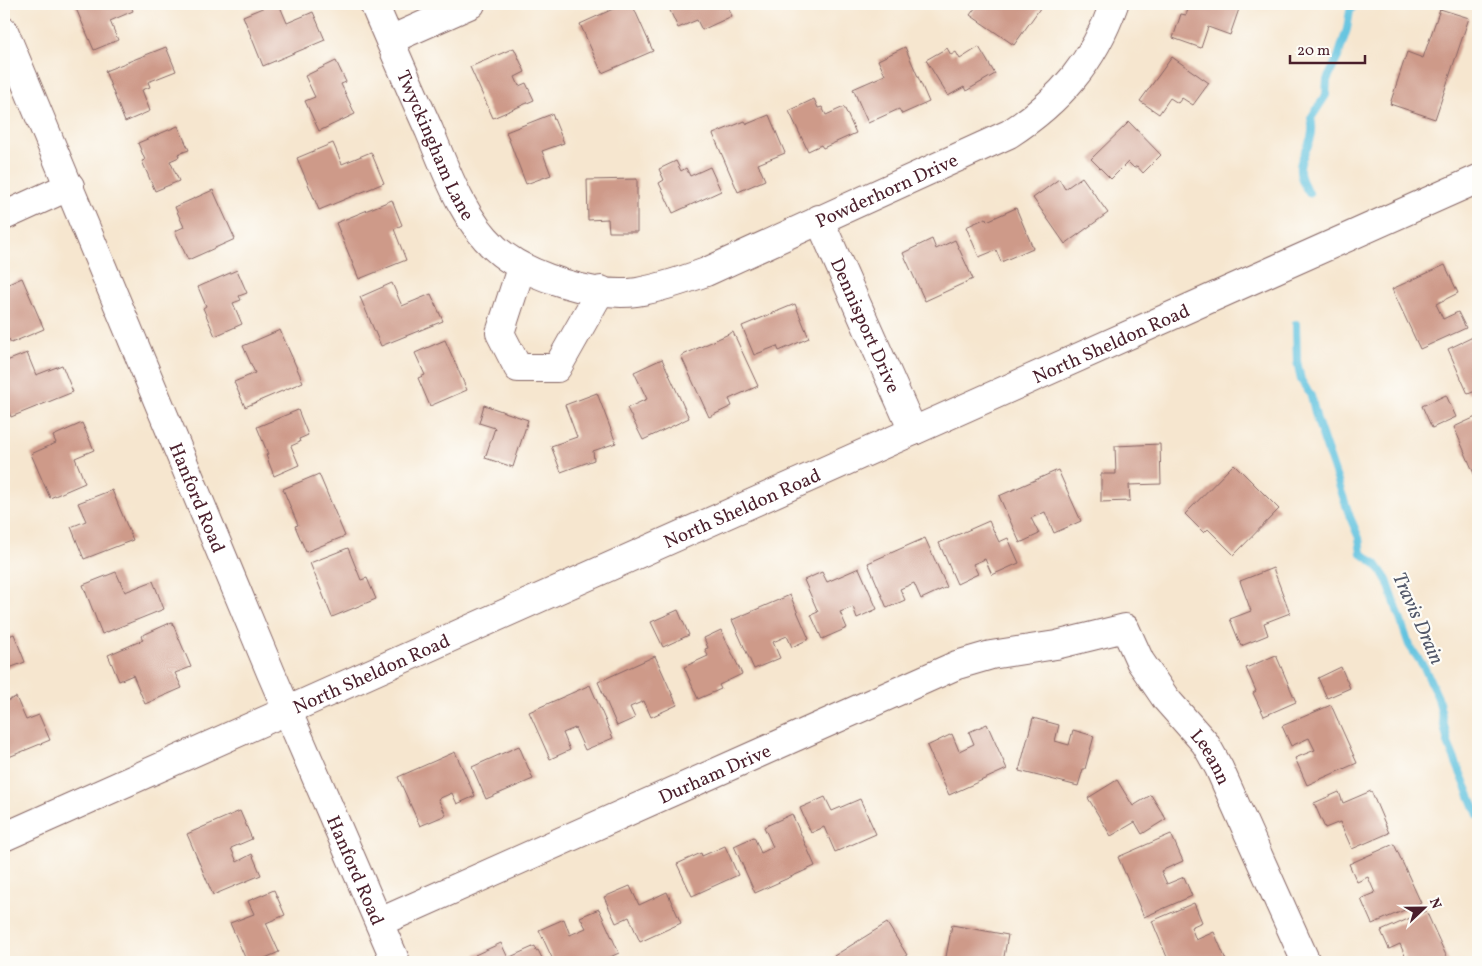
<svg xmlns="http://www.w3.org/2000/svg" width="1482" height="966" font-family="Vollkorn,serif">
  <rect width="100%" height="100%" fill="#fdfcf7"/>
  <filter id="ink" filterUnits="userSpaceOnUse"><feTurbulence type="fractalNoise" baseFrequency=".02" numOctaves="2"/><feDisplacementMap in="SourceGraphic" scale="10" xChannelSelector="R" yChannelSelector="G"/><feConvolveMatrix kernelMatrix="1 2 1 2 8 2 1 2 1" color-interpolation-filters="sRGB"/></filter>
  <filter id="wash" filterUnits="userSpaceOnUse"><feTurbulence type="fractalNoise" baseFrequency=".0096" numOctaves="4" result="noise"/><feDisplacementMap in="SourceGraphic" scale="20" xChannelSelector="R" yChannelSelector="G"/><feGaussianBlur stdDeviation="1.12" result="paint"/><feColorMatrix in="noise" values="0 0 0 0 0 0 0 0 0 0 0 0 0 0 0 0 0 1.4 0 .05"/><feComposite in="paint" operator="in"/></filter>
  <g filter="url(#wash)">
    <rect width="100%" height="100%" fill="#f6e6cf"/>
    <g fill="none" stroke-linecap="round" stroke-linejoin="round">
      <path stroke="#61c2df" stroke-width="8" d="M1309 193C1284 157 1319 152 1311 118L1326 95 1327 80 1338 57 1347 29 1350 11 1355 4
        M1296 324 1297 361 1301 380 1311 396 1317 420 1350 517 1359 538 1361 553 1376 564 1387 580 1409 645 1424 667 1438 698 1448 743 1478 815"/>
    </g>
    <g id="blocks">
      <path fill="#ce9a89" d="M74 4H130L133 11 110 21 118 40 94 50Z
        M272 4H279L287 23 313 12 325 40 263 66 243 16Z
        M624 4H632L653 51 602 73 580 24Z
        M667 4H726L732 16 702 30 697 20 678 28Z
        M978 4H1043L1014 45 970 15Z
        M1190 4H1232L1240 6 1230 35 1208 27 1201 48 1173 38 1181 14 1186 15Z
        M1440 9 1469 18 1435 119 1390 104 1407 52 1423 58Z
        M166 47 176 71 148 82 150 87 142 90 150 111 125 122 105 71Z
        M905 47 929 102 902 114 899 109 868 123 853 89 885 75 878 60Z
        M979 47 995 74 966 91 964 87 948 96 926 60 947 48 951 55 956 52 960 59Z
        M514 48 525 72 515 77 519 86 526 83 534 100 493 118 470 67Z
        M1172 57 1209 83 1193 105 1182 98 1178 103 1170 98 1159 114 1140 101Z
        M336 61 346 82 341 84 355 114 319 131 305 101 315 97 305 76Z
        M814 99 818 108 822 107 826 115 844 107 856 133 823 148 821 145 808 151 789 111Z
        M552 114 564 143 542 151 551 175 526 184 506 132Z
        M769 115 785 153 758 164 765 180 738 192 713 134 745 121 747 124Z
        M1129 122 1161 155 1143 173 1137 166 1134 168 1128 162 1111 179 1091 159Z
        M178 126 189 150 178 154 179 157 170 161 179 181 155 191 142 161 145 160 138 143Z
        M333 143 342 164 371 152 384 183 319 210 297 158Z
        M676 161 681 171 686 168 690 176 710 167 721 191 673 213 659 183 664 180 659 169Z
        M1082 177 1108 213 1065 244 1033 198 1059 179 1065 189Z
        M637 179V232H609L608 219 588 220 587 180Z
        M213 190 235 239 188 260 175 231 184 227 175 207Z
        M392 200 402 225 394 229 406 260 359 279 336 223Z
        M1016 208 1033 248 1001 262 996 250 979 257 966 227 986 218 987 221Z
        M932 239 936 249 955 240 973 279 925 301 903 253Z
        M1445 265 1458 293 1436 304 1443 319 1458 312 1466 328 1420 349 1392 289Z
        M237 270 247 293 239 296 241 300 233 303 242 324 215 336 203 308 206 306 198 287Z
        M22 278 44 329 11 343 9 339 4 342V286Z
        M392 283 402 306 431 294 443 321 381 346 360 297Z
        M795 304 809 338 779 351 777 346 754 355 742 326Z
        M280 330 303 382 245 407 234 382 255 373 243 346Z
        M733 332 758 386 729 399 732 406 709 417 681 356Z
        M1475 336 1478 344V390L1468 394 1448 349Z
        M445 340 467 390 430 406 418 378 425 375 415 353Z
        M27 353 36 375 62 365 73 392 11 417 4 400V362Z
        M662 359 689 418 643 440 627 408 647 399 634 372Z
        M597 393 616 443 593 451 594 460 561 472 551 446 577 437 565 405Z
        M1446 395 1456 417 1432 428 1422 406Z
        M484 405 528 420 513 467 485 458 495 428 479 423Z
        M298 410 308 435 299 439 300 442 291 446 299 465 274 476 266 455 268 454 257 427Z
        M1478 416V483L1454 427Z
        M82 423 94 450 75 458 85 483 50 498 31 454 56 443 53 436Z
        M1160 444 1161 484 1129 485 1130 501 1101 502V474H1116L1115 446Z
        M1234 464 1279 509 1234 555 1208 529 1204 533 1185 514Z
        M1058 470 1081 521 1054 533 1045 512 1031 518 1039 534 1020 543 999 496Z
        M319 474 345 536 306 552 295 526 298 525 283 489Z
        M112 490 133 540 84 559 71 527 86 521 78 503Z
        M989 521 999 542 1008 538 1019 563 992 575 985 559 973 564 978 574 957 584 939 543Z
        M925 538 947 587 921 599 914 583 900 589 905 600 887 608 868 563Z
        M348 548 361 580 367 578 376 599 332 617 310 563Z
        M859 568 877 609 857 618 853 607 840 612 847 628 822 639 811 615 818 612 804 580 822 572 827 582Z
        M1273 568 1290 613 1264 623 1268 635 1241 646 1230 619 1251 611 1240 581Z
        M116 572 125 592 153 581 164 609 102 634 83 585Z
        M790 595 809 639 792 647 787 636 773 642 780 658 754 669 732 620Z
        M678 610 689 635 663 647 651 622Z
        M172 622 191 667 175 673 182 688 145 704 133 675 119 681 108 655 143 640 141 636Z
        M721 630 742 674 719 685 721 689 698 699 684 667 708 656 705 649 708 648 704 638Z
        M14 634 25 662 4 670V638Z
        M1276 655 1296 702 1264 716 1253 693 1256 691 1246 668Z
        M655 656 677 705 651 717 644 701 630 707 635 718 617 726 598 682Z
        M1341 667 1350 688 1327 698 1318 678Z
        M590 685 613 738 585 750 575 728 563 733 570 750 550 759 529 712Z
        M16 697 26 720 39 715 50 740 4 759V702Z
        M1331 705 1357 763 1307 785 1295 758 1315 750 1309 738 1291 746 1282 726Z
        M1033 718 1059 725 1055 741 1069 745 1073 730 1094 736 1085 769H1083L1078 786 1019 771Z
        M987 724 1007 769 949 795 927 746 952 734 959 751 974 744 969 732Z
        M519 746 533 779 486 799 472 767Z
        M455 752 475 796 457 804 452 793 438 799 446 815 420 826 398 777Z
        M1117 780 1133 806 1151 795 1166 819 1142 834 1135 822 1111 836 1088 798Z
        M1371 791 1389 833 1352 849 1340 822 1325 828 1314 803 1339 792 1343 803Z
        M825 797 832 811 860 799 876 834 835 852 824 827 811 833 800 808Z
        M240 811 252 839 231 848 237 862 252 854 261 875 213 895 187 834Z
        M792 814 815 866 755 893 734 846 754 837 761 853 773 847 764 827Z
        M1171 834 1183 861 1161 871 1167 884 1184 877 1192 896 1144 917 1118 857Z
        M1394 844 1421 903 1372 924 1361 899 1375 893 1368 877 1357 882 1349 864Z
        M725 846 738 875 692 896 677 864 701 853 702 856Z
        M630 886 639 905 667 892 681 923 640 942 629 917 616 923 604 897Z
        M274 890 285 915 266 923 279 952 256 962H247L230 923 254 914 248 901Z
        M1194 903 1202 922 1191 927 1196 940 1214 932 1226 960 1220 962H1169L1152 921Z
        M599 909 619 953 599 962H554L539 930 564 919 570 935 586 928 580 917Z
        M1426 911 1449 962H1397L1406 958 1400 944 1389 949 1381 931Z
        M887 923 907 955 896 962H837L834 956Z
        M952 925 1008 935 1003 962H945Z
        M501 943 508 958 535 946 536 951 538 950 544 962H478L475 955Z"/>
    </g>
  </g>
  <g filter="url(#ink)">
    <use href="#blocks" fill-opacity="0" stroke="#866564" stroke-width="1"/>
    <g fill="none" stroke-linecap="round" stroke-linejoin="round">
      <defs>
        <g id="minor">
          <path id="s1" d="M374 4C392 46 410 88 429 130 446 170 462 218 495 248 525 276 596 298 637 292 661 288 684 280 706 272L1009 134C1060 101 1094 61 1114 4"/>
          <path id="s2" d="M4 31 271 673 396 962"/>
          <path d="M390 40 471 4"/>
          <path d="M4 216 70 186"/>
          <path id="s3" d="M819 219 913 431"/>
          <path d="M521 268 500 333 518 368H557L601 290"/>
          <path id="s4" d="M380 922 957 665 991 655 1056 645 1125 628 1140 661 1166 699 1205 743 1219 768 1306 962"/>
        </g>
        <g id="tertiary">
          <path id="s5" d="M4 837 1478 179"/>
        </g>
      </defs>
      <use href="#minor" stroke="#866564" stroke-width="30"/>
      <use href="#tertiary" stroke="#866564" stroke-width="30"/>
      <use href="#minor" stroke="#fff" stroke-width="28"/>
      <use href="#tertiary" stroke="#fff" stroke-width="28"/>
    </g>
  </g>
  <g text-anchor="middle" stroke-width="4.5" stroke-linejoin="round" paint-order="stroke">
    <g font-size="19" fill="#4a1f2b" stroke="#fdfcf7">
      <text dy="7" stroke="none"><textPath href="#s1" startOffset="154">Twyckingham Lane</textPath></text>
      <text dy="7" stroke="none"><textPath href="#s1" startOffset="696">Powderhorn Drive</textPath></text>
      <text dy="7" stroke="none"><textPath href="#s3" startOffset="116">Dennisport Drive</textPath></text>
      <text dy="7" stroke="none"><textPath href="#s5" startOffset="1212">North Sheldon Road</textPath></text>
      <text dy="7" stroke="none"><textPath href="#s2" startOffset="505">Hanford Road</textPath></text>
      <text dy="7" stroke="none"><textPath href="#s5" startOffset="808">North Sheldon Road</textPath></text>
      <text dy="7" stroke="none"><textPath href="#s5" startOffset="402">North Sheldon Road</textPath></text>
      <text dy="7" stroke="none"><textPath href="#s4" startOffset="960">Leeann</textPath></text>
      <text dy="7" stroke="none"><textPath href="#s4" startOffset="366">Durham Drive</textPath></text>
      <text dy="7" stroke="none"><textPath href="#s2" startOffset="910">Hanford Road</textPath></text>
    </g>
    <g font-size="20" font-style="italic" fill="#52586a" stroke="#fdfcf7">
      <text transform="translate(1419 618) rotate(66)" y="7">Travis Drain</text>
    </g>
  </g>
  <rect width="1482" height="966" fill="none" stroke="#fdfcf7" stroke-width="20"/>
  <g transform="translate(1424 908) rotate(68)" stroke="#fdfcf7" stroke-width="4" paint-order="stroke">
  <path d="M0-4L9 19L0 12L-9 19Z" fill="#4a1f2b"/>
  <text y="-8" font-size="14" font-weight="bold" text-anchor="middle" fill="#4a1f2b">N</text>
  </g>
  <path d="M1290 55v8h75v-8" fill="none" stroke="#4a1f2b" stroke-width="2.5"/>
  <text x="1297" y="55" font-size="15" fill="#4a1f2b" stroke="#fdfcf7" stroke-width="4" paint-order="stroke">20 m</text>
</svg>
